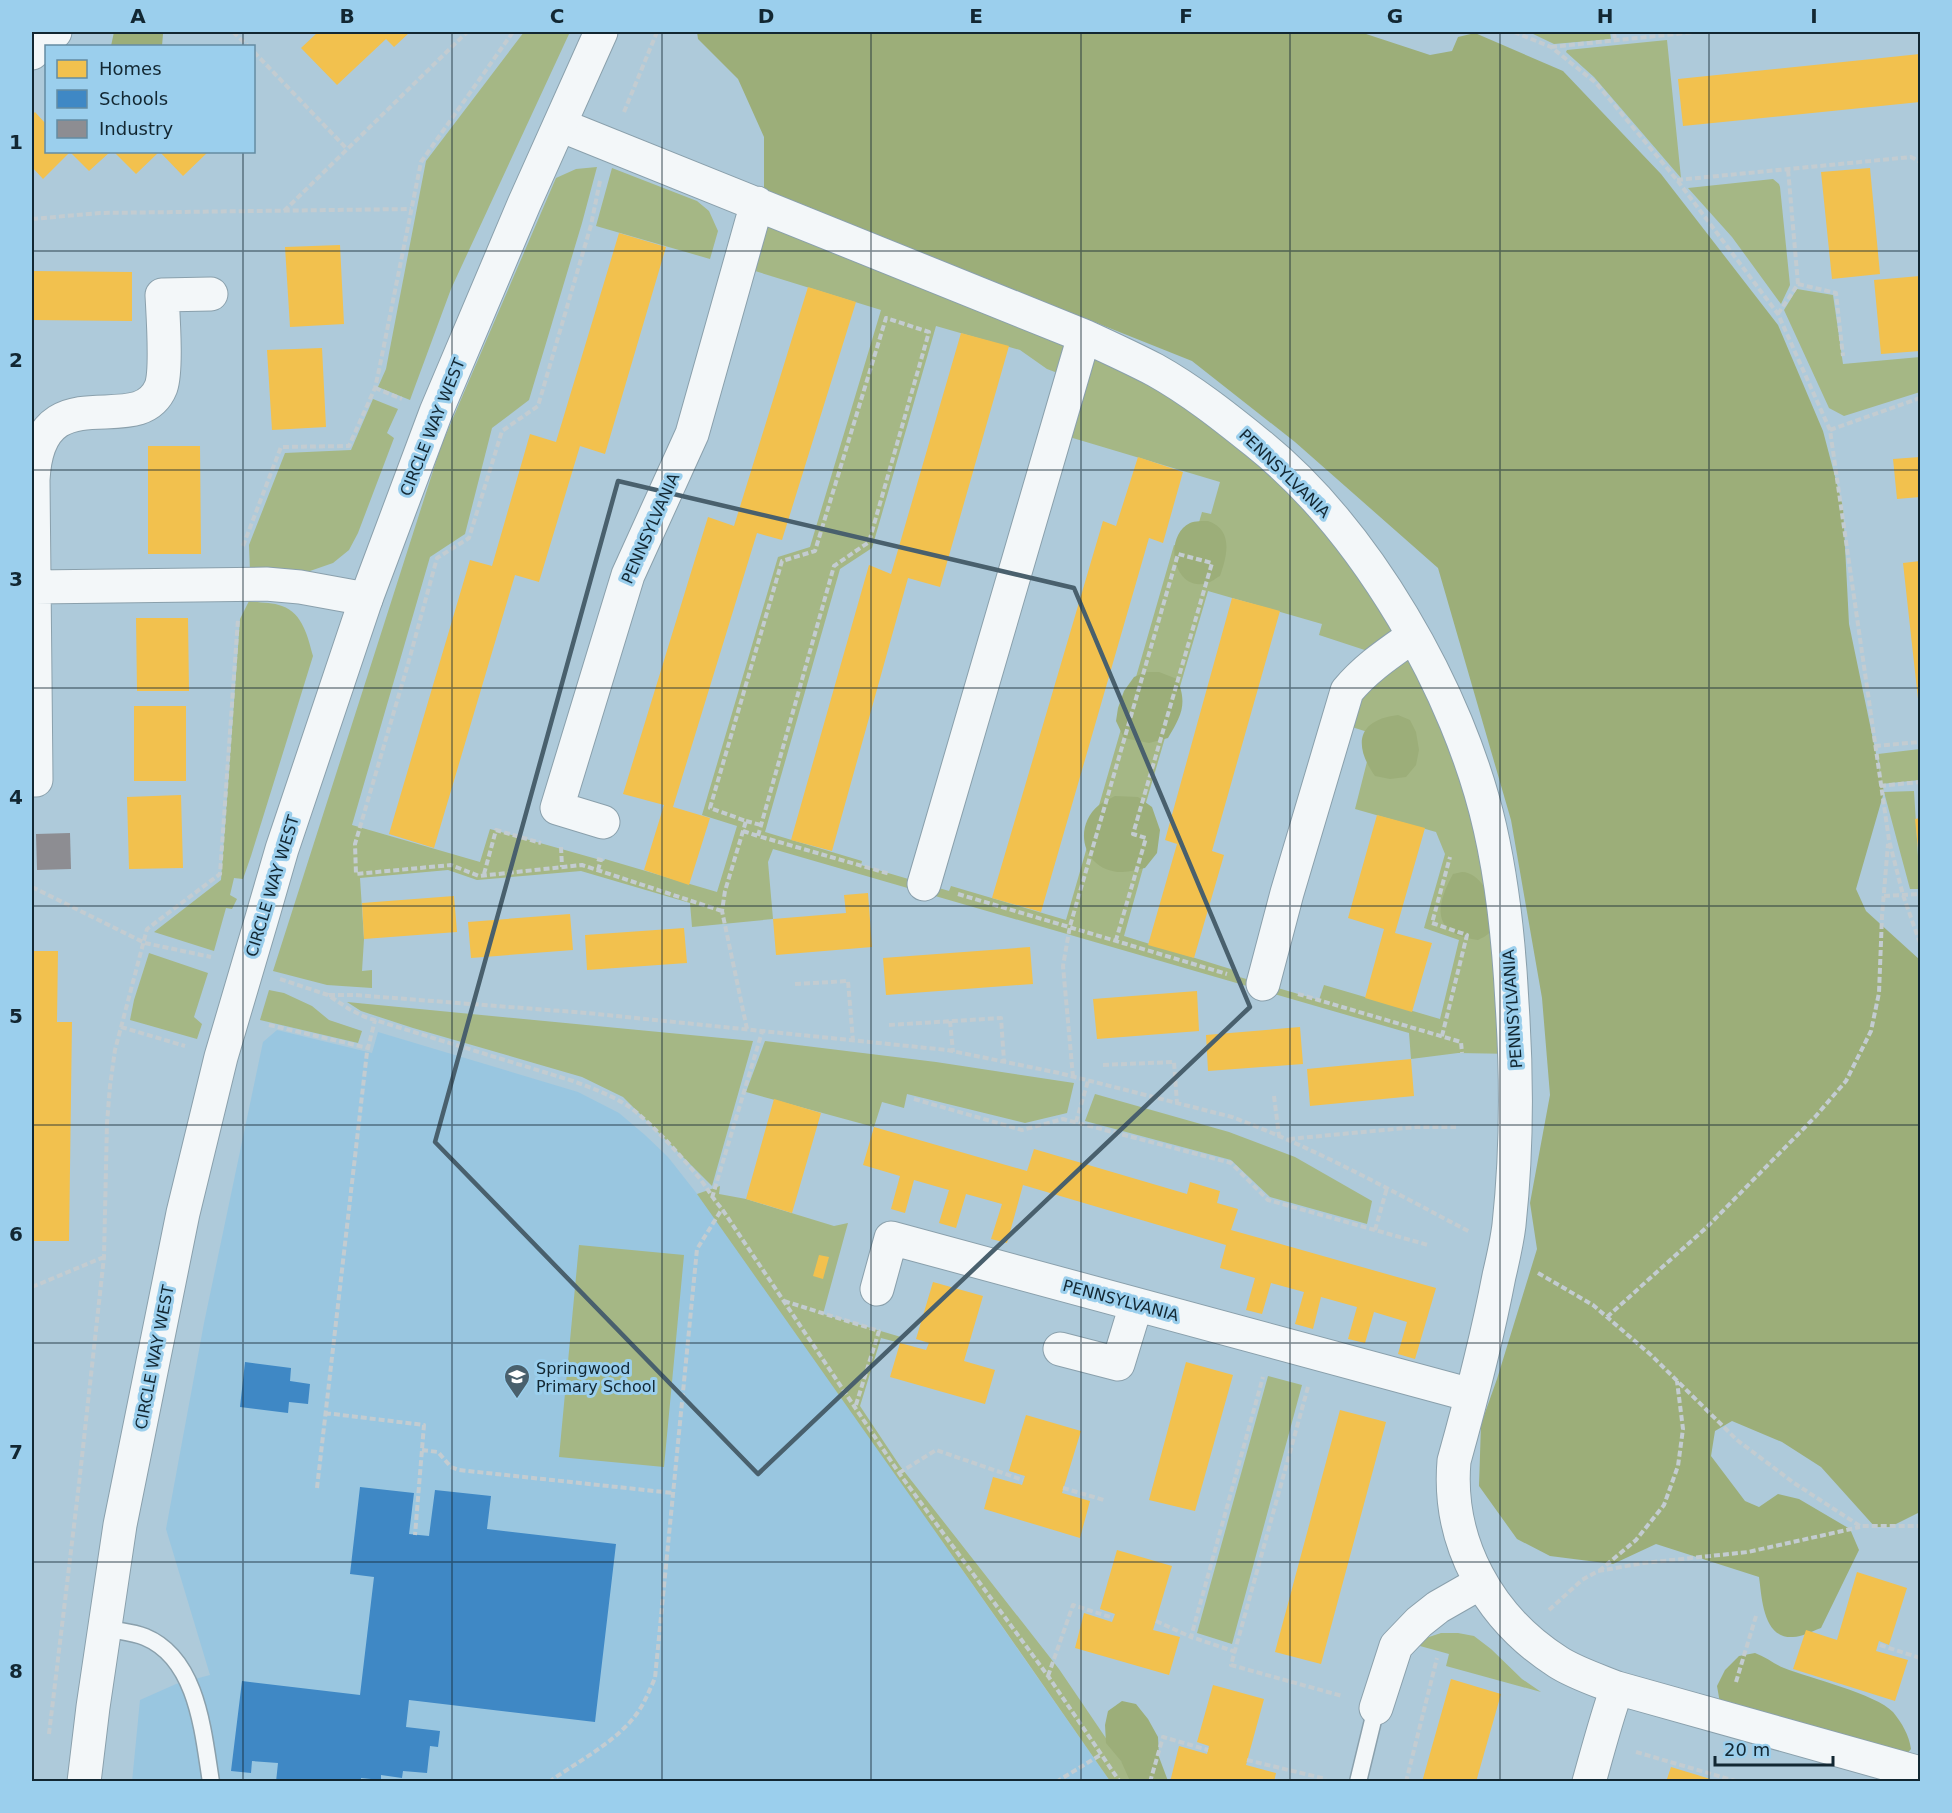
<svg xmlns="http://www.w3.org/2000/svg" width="1952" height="1813" font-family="'DejaVu Sans',sans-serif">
  <rect width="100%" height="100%" fill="#aecada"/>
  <path fill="#99c6e0" d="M277 1030 372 1053 378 1032 578 1092 619 1113 645 1135 668 1157 716 1218 1110 1781 132 1782 140 1700 176 1684 210 1675 166 1529 204 1323 263 1042Z"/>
  <path fill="#a5b785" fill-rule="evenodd" d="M524 32H566L569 34 451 289 410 400 378 387 386 369 426 161Z
    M1529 32H1610L1611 39 1554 44Z
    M1667 40 1681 178 1594 77 1566 52 1567 50Z
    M597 167 582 223 529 400 492 428 465 534 430 557 352 825 480 862 490 829 604 861 605 859 717 892 737 826 702 815 778 557 810 547 881 310 739 266 757 203 1084 336 1308 491 1456 721 1515 1054 1458 1053 1411 1059 1409 1033 773 849 768 862 773 919 692 927 690 903 581 871 477 880 448 870 360 878 364 939 362 971 372 970V988L327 985 273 971 441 446 556 178 576 169ZM936 326 1020 350 1047 369 1071 378 1056 433 1220 482 1211 514 1202 512 1191 550 1174 545 1066 920 951 886 949 891 861 865 862 861 765 832 840 569 872 548ZM1208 591 1322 624 1319 635 1383 656 1336 722 1374 734 1355 809 1436 832 1445 854 1424 928 1459 940 1440 1019 1324 985 1319 1000 1236 976 1237 971 1124 936 1152 836 1138 830Z
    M612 168 697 201 709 211 718 231 710 259 596 226Z
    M1773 179 1779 184 1780 187 1790 285 1781 304 1732 237 1688 188Z
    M1797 289 1833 295 1843 364 1920 357V392L1844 416 1829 408 1784 310Z
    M373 399 398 409 387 433 394 438 358 533 349 550 333 563 310 571 250 572 249 545 285 453 351 450Z
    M249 601C259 603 272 602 282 606 303 613 308 638 313 656L251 856 243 879 234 878 230 895 237 899 232 909 226 908 214 951 154 932 221 880 240 619Z
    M1920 749V780L1881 784 1878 754Z
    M1914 791 1920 889H1910L1884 792Z
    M149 953 208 973 194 1017 202 1024 197 1039 130 1020 134 1000Z
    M269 990 284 993 312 1006 329 1020 362 1031 358 1043 260 1020Z
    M347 1002 753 1041 712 1186 623 1097 582 1077 413 1028 361 1011Z
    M765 1041 936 1062 1074 1083 1067 1113 1025 1123 907 1094 904 1108 882 1102 874 1127 746 1092Z
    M1095 1094 1229 1132 1295 1157 1372 1201 1367 1224 1270 1197 1231 1160 1085 1121Z
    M720 1186 719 1194 746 1199 834 1226 848 1223 823 1314 901 1337 900 1343 881 1338 860 1406 900 1466 1059 1669 1135 1781H1110L1002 1626 697 1194Z
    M579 1245 684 1255 664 1467 559 1457Z
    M1268 1376 1302 1385 1232 1644 1197 1633Z
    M1441 1633H1458L1474 1636 1491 1649 1522 1679 1541 1692 1446 1666 1449 1654 1420 1646 1423 1639Z"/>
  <path fill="#9cae79" d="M114 32H162L163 34 162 46H111Z
    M697 32H1360L1430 55 1452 51 1458 37 1475 33 1563 71 1661 174 1778 325 1823 431 1843 507 1849 624 1884 792 1856 889 1866 911 1920 960V1512L1890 1527H1875L1821 1467 1782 1442 1732 1421 1715 1431 1711 1456 1745 1501 1759 1507 1778 1494 1799 1499 1850 1529 1859 1550 1821 1628C1812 1631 1802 1637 1793 1637 1763 1639 1762 1598 1759 1577L1656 1544 1613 1564 1550 1556 1517 1539 1479 1486 1481 1424 1497 1379 1537 1249 1530 1203 1550 1095 1542 998 1511 820 1438 568 1295 442 1192 361 764 190V137L738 79 698 39Z
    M1208 521C1234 530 1227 556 1220 576 1216 578 1212 582 1207 583 1174 593 1162 537 1190 523 1195 521 1203 521 1208 521Z
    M1146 672H1159L1177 679C1188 704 1181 716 1168 738L1149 743 1124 738 1116 721 1118 708 1124 691 1134 677Z
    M1398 715 1410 720 1416 732 1419 750 1416 765 1406 777 1390 779 1375 776C1353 745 1357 720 1398 715Z
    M1115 796 1138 797 1152 807 1160 830 1157 853 1145 868C1138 869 1130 872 1122 872 1084 872 1071 828 1099 805 1104 801 1110 799 1115 796Z
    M1462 872C1484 872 1502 914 1490 932 1488 935 1482 938 1478 940 1433 934 1434 909 1453 874Z
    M1755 1653C1766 1657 1774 1664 1784 1668 1809 1678 1876 1694 1893 1712 1902 1723 1909 1735 1911 1749L1900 1762 1720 1703 1717 1686 1725 1670 1739 1656Z
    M1122 1701 1136 1704 1148 1719 1158 1737 1159 1757 1168 1781H1130L1121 1761 1106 1743 1105 1725 1108 1711Z"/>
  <path fill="#f2c14e" d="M318 32H410L394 47 386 39 337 85 301 48Z
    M1920 54V102L1683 126 1678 79Z
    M35 112 46 124V152H110L89 171 70 152 43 179 32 167V115Z
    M114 152H159L136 174Z
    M160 152H208L183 176Z
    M1870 168 1880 274 1832 279 1821 172Z
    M619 233 666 247 605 454 580 446 539 582 515 575 434 848 389 834 470 560 492 566 530 434 556 442Z
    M340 245 344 324 290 327 285 247Z
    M32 271 132 272V321L32 320Z
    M1920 276V351L1881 354 1874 280Z
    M808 287 856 302 782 540 757 533 673 807 710 818 689 885 644 870 664 805 623 794 708 517 734 526Z
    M961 333 1009 346 940 587 908 578 832 851 791 840 869 565 891 574Z
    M322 348 326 427 272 430 267 350Z
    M148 446H200L201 554H148Z
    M1138 457 1183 472 1163 543 1149 538 1041 912 992 898 1103 521 1116 526Z
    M1920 457V497L1897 499 1893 459Z
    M1920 561V708H1919L1903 563Z
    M1232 598 1280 611 1212 851 1224 855 1194 958 1148 945 1177 844 1165 840Z
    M136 618H188L189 691H137Z
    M134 706H186V781H134Z
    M181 795 183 868 129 869 127 797Z
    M1377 815 1425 828 1395 933 1432 943 1412 1012 1365 998 1384 929 1348 918Z
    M1920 818V858H1919L1915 819Z
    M868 893 872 947 776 955 773 919 846 913 844 895Z
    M454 896 457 932 364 939 362 903Z
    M570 914 573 950 471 958 468 922Z
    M684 928 687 963 587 970 585 935Z
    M1030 947 1033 984 886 995 883 958Z
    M32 951H58L57 1022H72L69 1241H32Z
    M1197 991 1199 1031 1097 1039 1093 999Z
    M1300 1027 1303 1064 1208 1071 1206 1035Z
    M1411 1059 1414 1096 1310 1106 1307 1069Z
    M774 1099 821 1113 792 1213 746 1199Z
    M874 1127 1027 1171 1034 1149 1187 1194 1190 1182 1220 1191 1217 1203 1238 1209 1231 1230 1436 1288 1415 1359 1398 1354 1407 1322 1374 1312 1365 1343 1348 1339 1357 1307 1321 1297 1313 1329 1295 1324 1304 1292 1271 1283 1262 1314 1246 1310 1255 1278 1220 1268 1226 1245 1023 1185 1007 1243 991 1239 1002 1204 966 1194 956 1228 939 1223 949 1190 914 1180 905 1213 891 1209 900 1176 863 1165Z
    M819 1255 829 1257 823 1279 813 1276Z
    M933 1282 983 1296 964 1361 995 1370 985 1404 890 1377 900 1343 926 1350 929 1343 916 1339Z
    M1186 1362 1233 1375 1195 1511 1149 1500Z
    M1340 1410 1386 1422 1321 1664 1275 1652Z
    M1026 1415 1081 1431 1062 1493 1090 1501 1080 1538 984 1509 993 1477 1022 1485 1025 1476 1009 1471Z
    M1117 1550 1172 1566 1153 1630 1180 1637 1169 1675 1075 1648 1084 1613 1112 1622 1115 1614 1100 1609Z
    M1857 1572 1907 1588 1889 1645 1879 1641 1876 1651 1908 1660 1895 1701 1793 1669 1806 1630 1837 1640Z
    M1451 1679 1501 1694 1476 1782H1422Z
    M1213 1685 1264 1699 1246 1765 1276 1773 1274 1782H1170L1179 1746 1207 1754 1209 1746 1197 1742Z
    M1671 1767 1717 1781V1782H1666Z"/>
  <path fill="#3f88c5" d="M245 1362 291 1368 290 1381 310 1384 308 1404 289 1402 288 1413 240 1407Z
    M360 1487 414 1493 409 1534 429 1536 435 1490 491 1496 487 1529 616 1544 595 1722 409 1700 406 1727 440 1731 438 1747 430 1746 427 1773 403 1771 402 1778 381 1775V1780L361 1778V1782H276L278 1763 252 1761 251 1773 231 1771 242 1681 360 1695 374 1577 350 1574Z"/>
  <path fill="#8d8d92" d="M70 833 71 869 37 870 36 834Z"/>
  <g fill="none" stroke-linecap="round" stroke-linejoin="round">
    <defs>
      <path id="lane" d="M104 1628C117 1631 133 1632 145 1637 198 1659 203 1733 211 1782
        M1358 1782 1376 1708"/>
      <path id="street" d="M32 53 55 32
        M560 125 1084 336C1108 347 1132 358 1155 370 1191 390 1225 417 1256 442 1366 530 1459 691 1490 828 1503 885 1509 944 1512 1003 1517 1077 1517 1151 1509 1225 1507 1242 1503 1259 1499 1276 1487 1339 1471 1400 1454 1461 1447 1543 1489 1618 1558 1662 1575 1673 1597 1680 1617 1688L1920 1773
        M35 587 266 584 300 587 366 599
        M32 780H36L33 480C39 367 138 444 161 387 167 370 163 315 162 295L211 294
        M603 822 557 808 628 575 692 434 757 203
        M924 884 1084 336
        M1263 984 1287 893 1347 691C1366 668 1389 653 1413 636
        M877 1289 891 1238 1471 1395
        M1060 1349 1118 1364 1136 1305
        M1376 1708 1396 1646 1419 1622 1438 1607 1480 1583
        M1589 1782C1598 1750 1606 1719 1617 1688"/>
      <path id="secondary" d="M84 1782 93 1707 120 1525 183 1213 221 1057 262 918 282 849 366 599 436 412 524 204 601 32"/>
    </defs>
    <use href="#lane" stroke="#8aa0ac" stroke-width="19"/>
    <use href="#street" stroke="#8aa0ac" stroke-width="35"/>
    <use href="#secondary" stroke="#8aa0ac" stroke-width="35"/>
    <path stroke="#c3ccd1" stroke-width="4" stroke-dasharray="6 3" stroke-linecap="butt" d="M233 32 248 46
      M1514 32 1551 47 1596 83 1677 180 1778 314 1830 430 1889 840 1903 895 1920 943
      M1614 32 1615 40
      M1551 47 1695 32
      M254 52 347 149
      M624 112 657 32
      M1677 180 1911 157 1920 162
      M600 181 591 225 538 406 502 431 469 538 437 558 408 664 355 844 356 874 451 865 479 876 582 865 722 911
      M284 211 467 32
      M32 219 100 213 411 209
      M1798 284 1836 293 1843 356
      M1778 314 1798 284 1788 169
      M375 388 402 399
      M1830 430 1920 398
      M243 546 281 447 349 446 375 388 379 370 421 162 513 32
      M1875 746 1920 742
      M1880 786 1920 782
      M746 821 761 825
      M743 831 758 836
      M561 847 562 867
      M597 859 601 860 598 870
      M484 874 496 830 541 843
      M32 887 145 943 211 957
      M958 894 1227 974
      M1884 896 1920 894
      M280 979 328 995 349 1009 365 1017 573 1081C592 1088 611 1095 628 1106 651 1122 682 1157 700 1179 708 1189 713 1199 722 1209L899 1473 1048 1676 1120 1782
      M795 984 848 981 853 1041
      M1298 994 1461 1042 1462 1053
      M329 995H355L587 1013 947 1050 1059 1073 1232 1117C1315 1148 1392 1191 1470 1232
      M950 1021 953 1052
      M269 1025 368 1048
      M889 1025 1001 1018 1004 1061
      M121 1027 185 1046
      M747 1029 722 911 725 891 746 821 710 808 782 561 815 551 886 318 929 332 869 542 834 566 758 836 890 874
      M1442 1036 1467 935 1432 923 1450 857
      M1103 1065 1174 1062 1177 1103
      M1073 1077 1063 966 1070 926 1178 554 1212 563 1133 834 1146 838 1116 940
      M1274 1096 1279 1136
      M914 1099 1022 1130 1063 1119 1231 1163 1268 1200 1428 1245
      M1076 1122 1088 1081
      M1289 1139 1416 1127H1456
      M712 1198 762 1032
      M1375 1230 1387 1188
      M1538 1273 1593 1305 1651 1355 1737 1440 1794 1483 1860 1526H1920
      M32 1287 104 1257
      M784 1301 879 1331 855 1408
      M1607 1317 1708 1226 1815 1117 1846 1081 1871 1031 1879 993 1882 916 1888 844
      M1308 1387 1231 1665 1342 1696
      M325 1413 424 1425 415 1535
      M422 1450 438 1452 451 1467 459 1470 673 1493
      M899 1473 936 1450 1023 1480
      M317 1488 367 1052 375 1020
      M1063 1488 1104 1500
      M1599 1571 1636 1540 1664 1505 1678 1466 1683 1429 1677 1381
      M1549 1610 1582 1580 1598 1571 1644 1563 1748 1552 1860 1527
      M1156 1621 1191 1637
      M1880 1645 1920 1658
      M1236 1652 1191 1637 1263 1377
      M1048 1676 1073 1605 1113 1618
      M1736 1682 1756 1616
      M49 1734 79 1484 104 1257 107 1123 110 1086 115 1050 147 929 220 874 238 619
      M1636 1752 1739 1782
      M1247 1760 1326 1779
      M549 1782C578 1761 617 1742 638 1712 645 1702 650 1689 655 1678L697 1249 722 1209
      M1056 1782 1102 1754
      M1150 1782 1163 1737 1208 1750
      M1406 1782 1437 1658"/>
    <use href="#lane" stroke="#f3f7f9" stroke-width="16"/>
    <use href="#street" stroke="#f3f7f9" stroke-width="33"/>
    <use href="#secondary" stroke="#f3f7f9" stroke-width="33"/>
  </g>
  <path fill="none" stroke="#49606d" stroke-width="4.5" stroke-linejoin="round" d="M618 481 1074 588 1250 1007 758 1474 435 1142Z"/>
  <path fill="none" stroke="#122732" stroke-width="1.5" stroke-opacity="0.55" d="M243 32V46M452 32V1782M662 32V1782M871 32V1782M1081 32V1782M1290 32V1782M1500 32V1782M1709 32V1782M243 152V1782M32 251H1920M32 470H1920M32 688H1920M32 906H1920M32 1125H1920M32 1343H1920M32 1562H1920"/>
  <defs>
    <symbol id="school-pin" viewBox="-11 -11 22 30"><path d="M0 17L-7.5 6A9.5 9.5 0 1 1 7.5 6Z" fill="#49606d" stroke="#9bcfed"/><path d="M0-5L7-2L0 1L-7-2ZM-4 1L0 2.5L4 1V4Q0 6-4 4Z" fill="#fff"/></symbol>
  </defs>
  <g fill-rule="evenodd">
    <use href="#school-pin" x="502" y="1362" width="30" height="40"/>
  </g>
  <g text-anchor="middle" stroke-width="6" stroke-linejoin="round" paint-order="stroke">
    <g font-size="16" fill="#122732" stroke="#9bcfed">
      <text transform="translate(432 427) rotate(-68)" y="6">CIRCLE WAY WEST</text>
      <text transform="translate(1285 473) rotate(44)" y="6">PENNSYLVANIA</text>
      <text transform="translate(650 528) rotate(-66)" y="6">PENNSYLVANIA</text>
      <text transform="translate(272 886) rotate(-73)" y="6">CIRCLE WAY WEST</text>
      <text transform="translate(1512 1009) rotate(-94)" y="6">PENNSYLVANIA</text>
      <text transform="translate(1121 1300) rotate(15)" y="6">PENNSYLVANIA</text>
      <text transform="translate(154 1357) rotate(-79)" y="6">CIRCLE WAY WEST</text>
    </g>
    <g font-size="16" fill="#122732" stroke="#9bcfed" text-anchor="start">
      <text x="536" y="1374">Springwood<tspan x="536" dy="18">Primary School</tspan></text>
    </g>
  </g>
  <rect width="1952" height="1813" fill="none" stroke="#9bcfed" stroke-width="66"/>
  <rect x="45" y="45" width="210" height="108" fill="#9bcfed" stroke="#648ca2" stroke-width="1.5"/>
  <rect x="57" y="60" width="30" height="18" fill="#f2c14e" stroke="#648ca2" stroke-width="1.5"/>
  <text x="99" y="75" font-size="18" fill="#122732">Homes</text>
  <rect x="57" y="90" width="30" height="18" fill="#3f88c5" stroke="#648ca2" stroke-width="1.5"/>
  <text x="99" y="105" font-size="18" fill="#122732">Schools</text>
  <rect x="57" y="120" width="30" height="18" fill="#8d8d92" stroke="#648ca2" stroke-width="1.5"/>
  <text x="99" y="135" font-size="18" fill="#122732">Industry</text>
  <path d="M1715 1756v9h118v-9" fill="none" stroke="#122732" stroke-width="3"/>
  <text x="1724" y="1756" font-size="18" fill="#122732" stroke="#9bcfed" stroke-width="4.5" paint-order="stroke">20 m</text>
  <rect x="33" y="33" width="1886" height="1747" fill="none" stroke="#122732" stroke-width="2"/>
  <g font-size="20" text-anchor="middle" font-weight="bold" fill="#122732">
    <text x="138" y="23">A</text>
    <text x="347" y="23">B</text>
    <text x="557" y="23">C</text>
    <text x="766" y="23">D</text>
    <text x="976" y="23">E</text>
    <text x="1186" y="23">F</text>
    <text x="1395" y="23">G</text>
    <text x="1605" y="23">H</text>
    <text x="1814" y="23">I</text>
    <text x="16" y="149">1</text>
    <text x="16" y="367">2</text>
    <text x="16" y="586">3</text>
    <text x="16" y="804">4</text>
    <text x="16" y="1023">5</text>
    <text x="16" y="1241">6</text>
    <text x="16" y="1459">7</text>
    <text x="16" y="1678">8</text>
  </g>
</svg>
